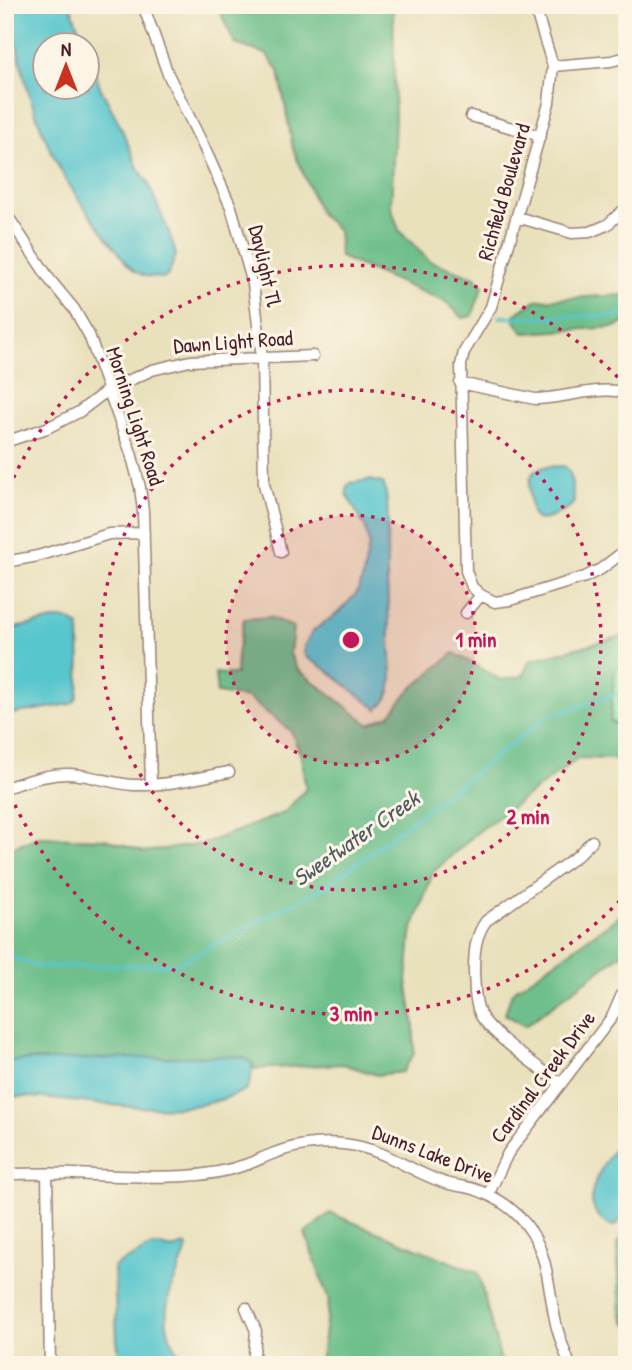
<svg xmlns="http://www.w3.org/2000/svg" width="632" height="1370" font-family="'Patrick Hand',sans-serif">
  <rect width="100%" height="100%" fill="#fcf5e5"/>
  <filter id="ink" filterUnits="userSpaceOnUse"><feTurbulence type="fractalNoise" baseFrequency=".0143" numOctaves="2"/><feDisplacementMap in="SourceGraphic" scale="14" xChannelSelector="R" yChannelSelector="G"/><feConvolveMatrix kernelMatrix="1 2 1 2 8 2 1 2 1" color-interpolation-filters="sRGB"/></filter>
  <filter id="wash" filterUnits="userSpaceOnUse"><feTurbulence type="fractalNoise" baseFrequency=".00686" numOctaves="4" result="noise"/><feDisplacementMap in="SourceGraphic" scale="28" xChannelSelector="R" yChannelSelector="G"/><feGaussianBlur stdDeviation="1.57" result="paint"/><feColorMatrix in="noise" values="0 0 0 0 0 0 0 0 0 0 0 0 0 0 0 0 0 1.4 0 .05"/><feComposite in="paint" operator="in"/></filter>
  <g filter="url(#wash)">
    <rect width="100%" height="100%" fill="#e9e0bc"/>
    <path fill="#89e1a6" stroke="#6a8068" stroke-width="2" d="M627 661V731L610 721 615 668Z"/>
    <path fill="#6ebf8b" stroke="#5c6f5b" stroke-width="2" d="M217 5H393L395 120 391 207 399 230 429 261 475 277 483 286 472 316 463 318 446 302 340 257 338 230 320 214 293 149 279 71 266 54 235 44Z
      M627 292V322L615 327 524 333 512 317 536 300 623 295Z
      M270 617 293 627 290 654 297 669 369 724 390 715 409 691 454 653 501 680 523 676 530 660 627 635V661L615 668 610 721 627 731V766L612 759 579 758 479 831 433 872 411 934 407 981 414 1025V1054L402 1072 377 1075 343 1064 254 1069 253 1064 242 1057 5 1061V850L38 837 105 839 144 852 203 844 284 813 306 789 301 756 291 731 248 698 217 693 215 673 236 675 237 655 244 619Z
      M627 911V949L620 955 525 1026 505 1014 512 992Z
      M330 1213 478 1273 502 1365H320L329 1301 305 1233Z
      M627 1230V1325L621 1313 617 1244Z"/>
    <path fill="#58c6cd" stroke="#51727c" stroke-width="2" d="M11 5H70L85 45 46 46V88H88V53L101 89 120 125 138 168 147 181 170 235 176 255 168 275 163 278 145 276 136 272 127 264C105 233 79 204 61 171 34 120 17 63 11 5Z
      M562 466 566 467 571 476 574 501 572 505C565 510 547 523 537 519 535 518 534 516 532 514 531 502 524 476 538 469 545 466 555 467 562 466Z
      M370 480 383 483C391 499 386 555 387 576 388 609 390 642 392 675 392 690 389 700 377 709L324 668 306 657 304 652 305 644 313 631 339 612 356 594 362 581 369 544 365 527 347 495V487L350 483Z
      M58 619H67L79 626C79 639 82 693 75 701 73 704 69 704 65 705L5 715V630Z
      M222 1056C250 1057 260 1059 247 1089 190 1119 121 1105 60 1100 41 1098 23 1095 5 1097V1061Z
      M627 1134V1210L616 1226C609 1226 607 1224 602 1220 595 1214 591 1204 592 1195 593 1180 615 1143 627 1134Z
      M184 1245 187 1247C180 1274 163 1295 167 1325 168 1330 170 1337 172 1341 177 1352 183 1352 174 1365H169L123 1360 119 1354 117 1340 114 1267C124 1259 131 1259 140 1253 146 1250 148 1246 156 1246 170 1246 169 1252 184 1245Z"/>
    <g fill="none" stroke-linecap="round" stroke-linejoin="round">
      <path stroke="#58c6cd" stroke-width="3.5" d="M500 317 615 316 627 310
        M5 955 39 967 177 964 328 885 547 717 627 691"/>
    </g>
  </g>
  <g filter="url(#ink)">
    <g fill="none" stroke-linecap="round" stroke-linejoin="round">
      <defs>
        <path id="street" d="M143 5 168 74 203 145 231 207 253 284 262 358 264 484 281 552
          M534 5 553 66 549 103 491 307 464 352 461 365 466 571 472 587 481 595 495 602 510 600 585 577 601 569 627 549
          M553 66 611 61 627 57
          M471 116 540 136
          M5 212 50 280 74 309 89 335 131 453 140 487 143 511 151 785
          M517 217 572 233 590 232 607 225 627 207
          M460 383 535 399C561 399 605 384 627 394
          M5 442 47 428 79 412 108 390 152 370 190 361 313 356
          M5 562 38 556 109 534 144 533
          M466 613 481 595
          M5 788C29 780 55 771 79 775 97 777 115 784 133 785 165 786 197 778 229 772
          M561 1084C541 1069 490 1034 480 1014 474 1001 475 986 474 972 474 953 475 936 486 921L577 856 592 841
          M5 1174C28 1174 51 1173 74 1174 111 1176 148 1178 185 1176 206 1175 228 1171 248 1164 256 1161 264 1157 272 1154 299 1143 332 1140 361 1147 391 1154 414 1173 443 1182 453 1186 464 1186 474 1189 498 1197 518 1211 532 1233 548 1258 549 1291 555 1319 558 1335 564 1350 570 1365
          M47 1174 50 1365
          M488 1195 508 1153 612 1017 627 983
          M246 1308 256 1331 253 1365"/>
      </defs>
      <use href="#street" stroke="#9a8074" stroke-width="13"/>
      <use href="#street" stroke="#fff" stroke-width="10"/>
    </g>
  </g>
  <circle cx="351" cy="640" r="125" fill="#c2185b" fill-opacity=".12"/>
  <g fill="none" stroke="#c2185b" stroke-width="3.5" stroke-dasharray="3.5 7">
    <circle cx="351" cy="640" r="125"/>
    <circle cx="351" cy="640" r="250"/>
    <path d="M627 893A374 374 0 0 1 5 783M5 497A374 374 0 0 1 627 387"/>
  </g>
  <g text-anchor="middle" stroke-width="6" stroke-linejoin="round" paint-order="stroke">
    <g font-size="21" fill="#4a1f2b" stroke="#fcf5e5">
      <text transform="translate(504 192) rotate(-74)" y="7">Richfield Boulevard</text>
      <text transform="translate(265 266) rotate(77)" y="7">Daylight Tl</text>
      <text transform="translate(233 342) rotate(-4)" y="7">Dawn Light Road</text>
      <text transform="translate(135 416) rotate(72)" y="7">Morning Light Road</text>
      <text transform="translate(543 1077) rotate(-53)" y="7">Cardinal Creek Drive</text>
      <text transform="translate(433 1154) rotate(21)" y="7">Dunns Lake Drive</text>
    </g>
    <g font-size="23" font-style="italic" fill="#4f5964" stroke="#fcf5e5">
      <text transform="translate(356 838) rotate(-35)" y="8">Sweetwater Creek</text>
    </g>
  </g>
  <circle cx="351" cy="640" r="10" fill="#c2185b" stroke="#fcf5e5" stroke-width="3.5"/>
  <g font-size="21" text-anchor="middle" font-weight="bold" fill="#c2185b" stroke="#fcf5e5" stroke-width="6" stroke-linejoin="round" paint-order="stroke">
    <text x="476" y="647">1 min</text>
    <text x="528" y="824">2 min</text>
    <text x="351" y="1021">3 min</text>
  </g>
  <rect width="632" height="1370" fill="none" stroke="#fcf5e5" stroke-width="28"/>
  <g transform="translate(66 66)"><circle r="33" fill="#fcf5e5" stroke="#b59f9b" stroke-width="2"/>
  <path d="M0-5L12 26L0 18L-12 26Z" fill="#c8321e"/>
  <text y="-10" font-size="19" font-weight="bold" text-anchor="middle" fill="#4a1f2b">N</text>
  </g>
</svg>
